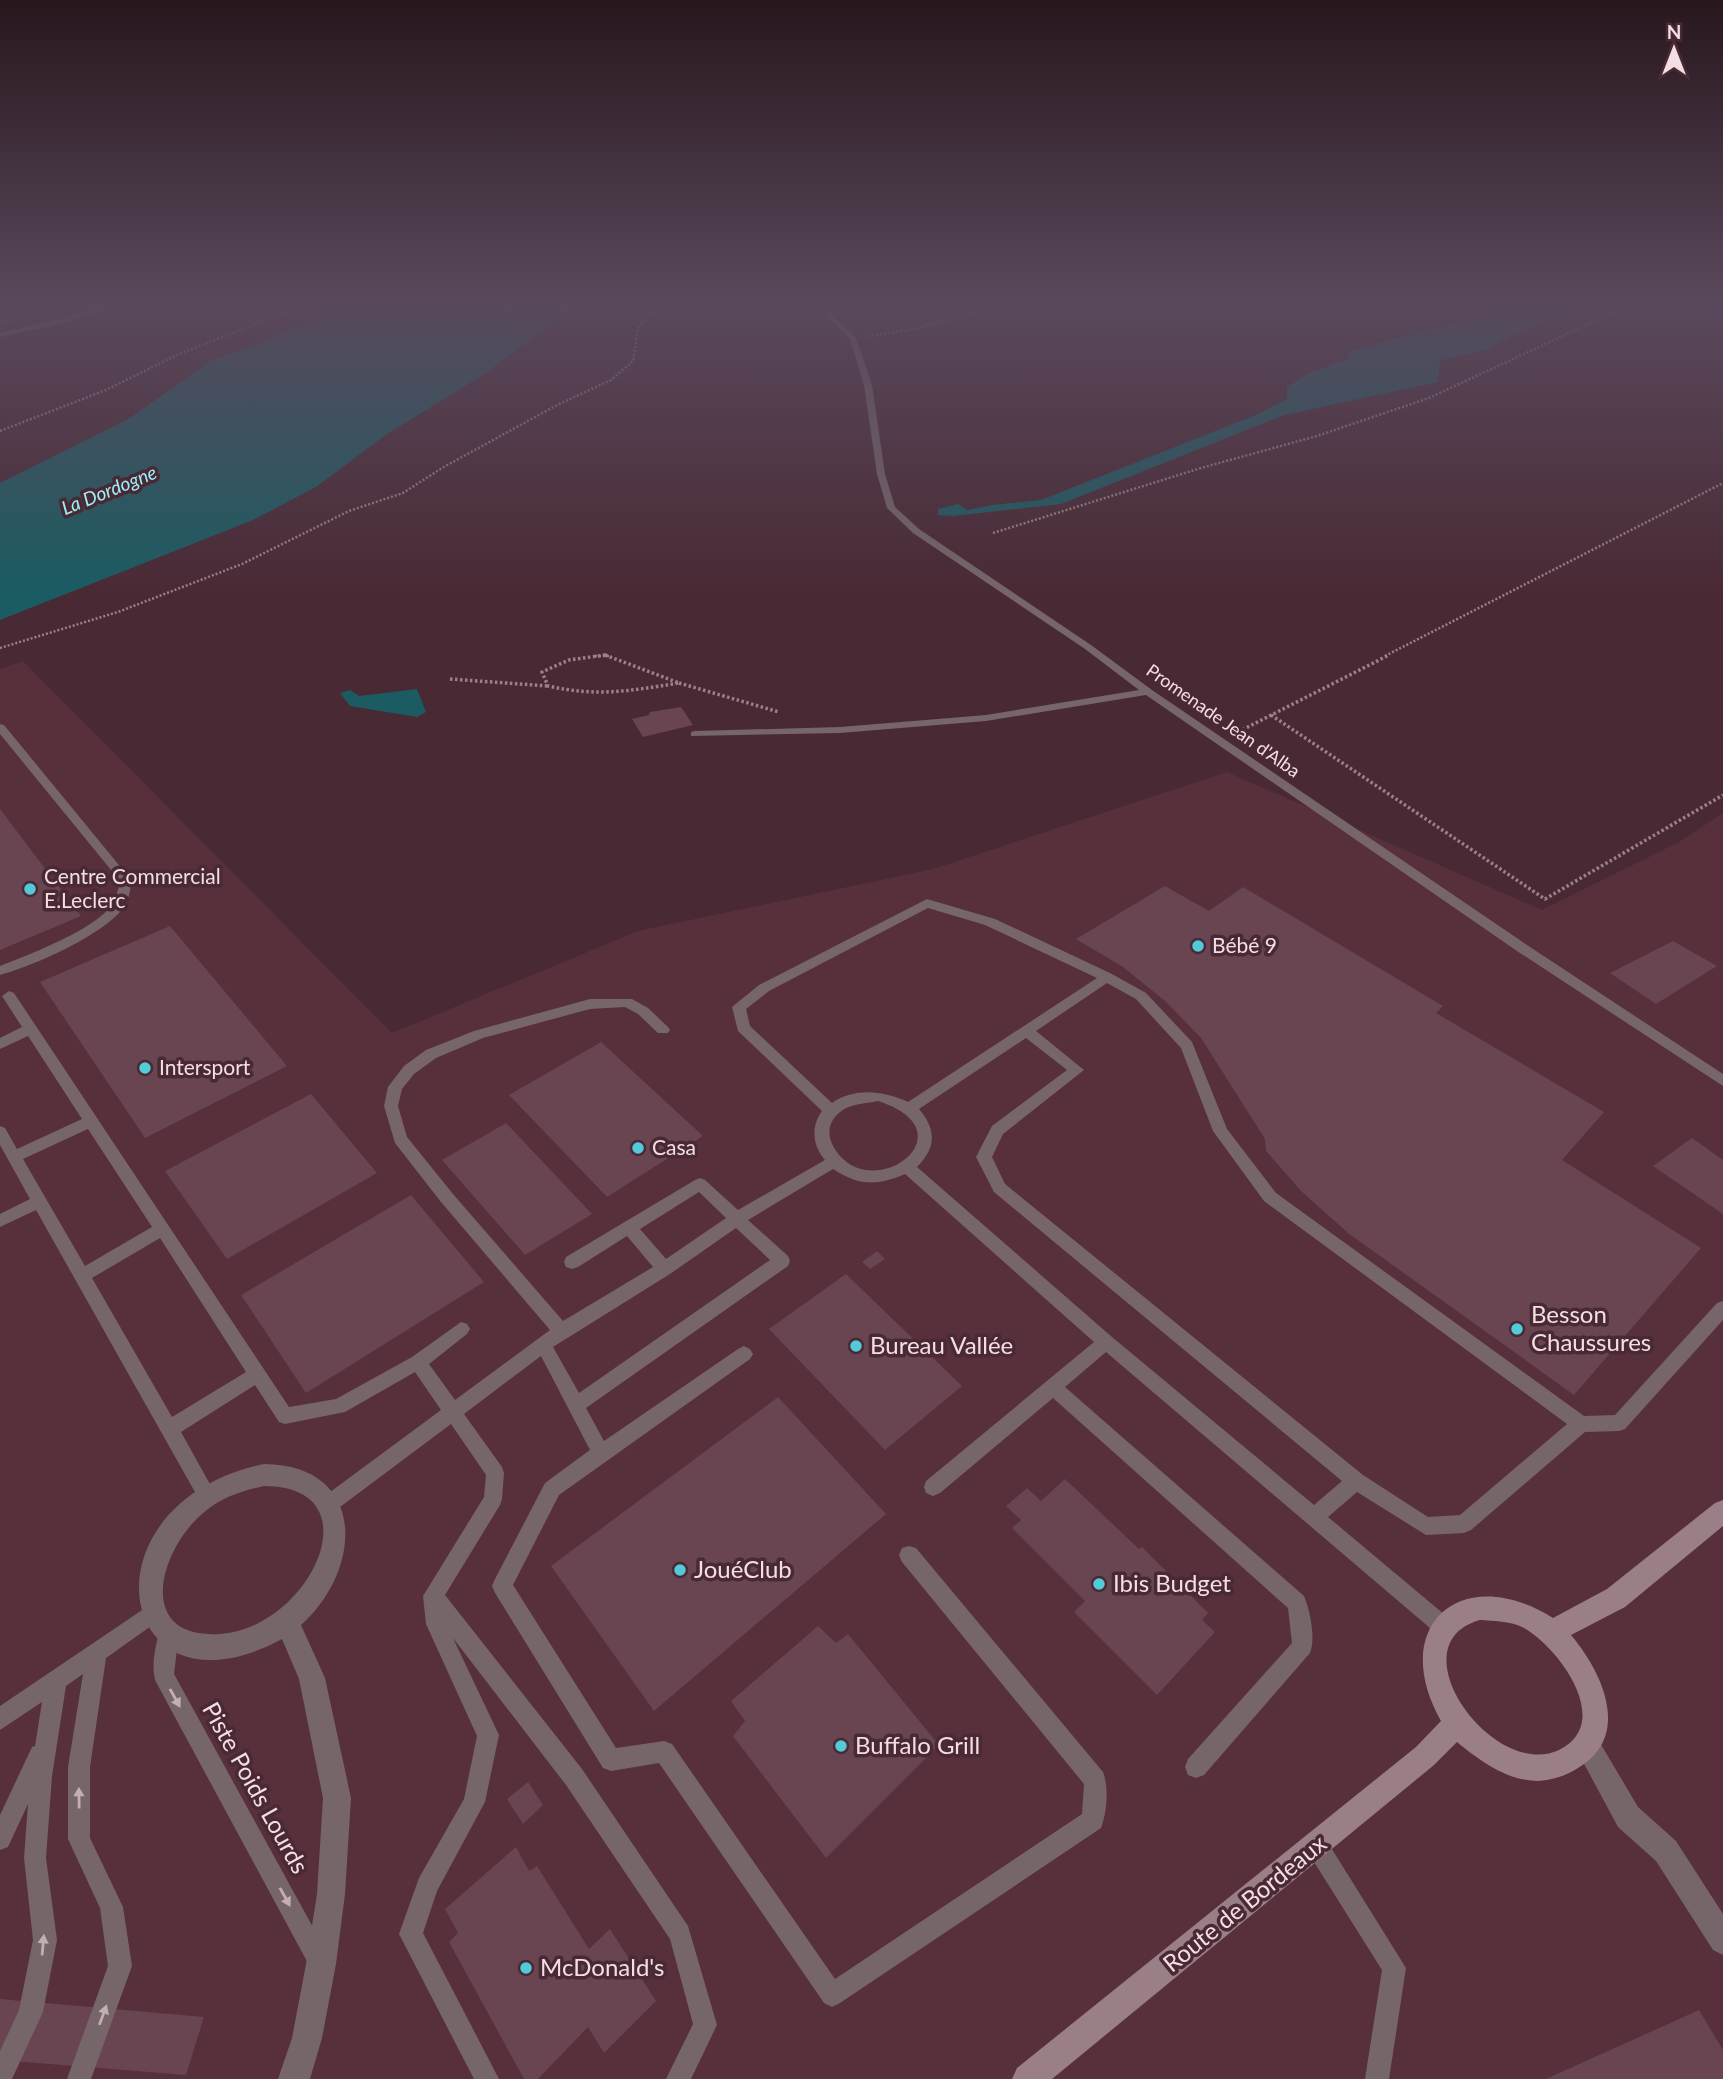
<svg xmlns="http://www.w3.org/2000/svg" width="1723" height="2079" font-family="Lato,sans-serif">
  <rect width="100%" height="100%" fill="#492934"/>
  <path fill="#57303c" d="M23 661 392 1033 638 931 933 869 1227 772 1542 910 1679 842 1723 813V2079H0V669Z"/>
  <path fill="#1a5c62" d="M342 306H575L486 373 387 434 316 487 253 520 0 620V483L130 418 210 361 259 343Z
    M1523 306H1582L1524 330 1484 351 1440 360 1438 382 1284 415 1061 504 953 516 938 515V509L958 504 968 510 992 505 1041 500 1258 414 1287 399V387L1311 372 1345 360 1349 352C1406 333 1465 323 1523 306Z
    M417 689 426 712 417 717 350 706 340 693 350 690 359 696Z"/>
  <path fill="#684550" d="M7 313 25 314 8 325H0V319Z
    M681 707 693 725 643 737 632 719 649 715 650 712Z
    M0 809 81 916 0 950Z
    M1165 886 1209 911 1243 887 1443 1006 1436 1013 1604 1112 1562 1160 1701 1248 1574 1395 1348 1233 1301 1191 1266 1151 1265 1139 1201 1038 1165 1001 1123 967 1076 939Z
    M170 926 287 1066 145 1138 40 982Z
    M1673 941 1717 966 1656 1004 1610 973Z
    M601 1042 703 1136 607 1197 509 1095Z
    M311 1094 377 1173 227 1259 165 1171Z
    M506 1123 592 1214 525 1255 442 1160Z
    M1692 1138 1723 1160V1214L1653 1166Z
    M411 1195 484 1282 306 1393 241 1295Z
    M877 1251 885 1259 870 1269 862 1262Z
    M846 1274 962 1386 885 1450 769 1329Z
    M778 1397 886 1514 654 1711 551 1566Z
    M1065 1479 1139 1549 1142 1547 1208 1613 1202 1620 1215 1632 1157 1695 1074 1612 1085 1601 1012 1528 1021 1520 1006 1506 1027 1488 1041 1501Z
    M818 1626 836 1643 848 1634 939 1745 826 1858 733 1736 745 1721 731 1701Z
    M528 1782 543 1805 523 1824 507 1799Z
    M516 1847 529 1871 537 1866 589 1949 610 1929 656 2001 604 2053 588 2027 538 2079H524L449 1942 458 1933 445 1909Z
    M0 1999 204 2017 186 2075 0 2060Z
    M1699 2010 1723 2050V2079H1546Z"/>
  <g fill="none" stroke-linecap="round" stroke-linejoin="round">
    <path stroke="#9c818a" stroke-width="2.5" stroke-dasharray="2 2" stroke-linecap="butt" d="M868 336 909 330 1001 306
      M0 431 106 390 179 354 301 306
      M993 533 1201 468 1317 436 1429 398 1627 306
      M0 648 118 612 242 564 349 511 403 493 442 468 557 405 611 380 633 361 638 328 659 306
      M595 656H609
      M1385 656 1723 483"/>
    <path stroke="#9c818a" stroke-width="3.5" stroke-dasharray="2.5 2.5" stroke-linecap="butt" d="M605 655 679 683C629 691 598 697 548 686L542 672 569 660Z
      M450 679 548 686
      M679 683 779 712
      M1271 715 1545 899 1723 795
      M1238 732 1389 655"/>
    <path fill="#766569" fill-rule="evenodd" d="M817 306H823L856 338 872 385 885 474 895 507 919 529 1091 645 1152 690 1527 945 1723 1074V1086L1517 951 1146 695 986 721 840 733 691 736V732L695 731 840 727 986 715 1139 690 1085 649 913 533 887 508 877 474 864 385 850 339Z
      M0 724 4 725 132 881C130 890 129 899 124 907 104 935 33 966 0 975V966C28 955 98 929 114 902 117 896 118 888 120 881L0 734Z
      M927 899 995 919 1112 974 1146 993 1192 1042 1227 1129 1276 1193 1584 1416 1615 1415 1717 1303 1723 1301V1320L1625 1429 1619 1431 1585 1432 1471 1530 1464 1533 1426 1535 1357 1492 1328 1517 1451 1620 1454 1627 1451 1634 1444 1637 1437 1634 1106 1352 1065 1387 1304 1596C1310 1610 1316 1639 1310 1653L1204 1775 1196 1778 1188 1775 1185 1767 1188 1759 1292 1643 1288 1608 1053 1398 940 1493 933 1496 926 1493 924 1487 926 1481 1094 1342 905 1174C877 1186 859 1186 833 1169L748 1220 788 1256 790 1261 788 1266 586 1408 604 1441 738 1349 744 1346 750 1349 753 1354 750 1359 559 1495 513 1585 616 1748 664 1741 672 1744 835 1979 1082 1814 1084 1784 902 1562 899 1555 902 1548 909 1546 916 1548 1103 1772C1109 1787 1107 1813 1101 1828L840 2003 832 2007 824 2003 659 1763 611 1771 603 1768 495 1593 492 1586 495 1579 545 1483 590 1450 541 1356 464 1414 502 1467 504 1473 502 1499 500 1505 445 1595 582 1769 688 1926 717 2025 691 2079H666L693 2024 670 1939 566 1785 453 1638 499 1735 485 1802 437 1891 423 1933 499 2079H474L399 1934 419 1878 464 1799 477 1736 426 1624 423 1596 484 1497 486 1475 451 1424 336 1510 329 1513 322 1510 320 1504 322 1498 441 1410 415 1372 345 1412 285 1424 279 1422 255 1385 181 1432 216 1495 214 1501 207 1504 200 1501 36 1210 0 1227V1214L30 1199 0 1145V1126L5 1128 17 1149 82 1119 28 1036 0 1049V1038L22 1027 2 996 9 991 14 993 289 1407 336 1399 412 1357 461 1322 467 1324 470 1329 467 1334 429 1364 455 1400 550 1330 441 1202 395 1143 384 1106 388 1087 404 1066 426 1050 474 1031 590 999H632L648 1008 668 1027 670 1030 668 1033H658L638 1014 625 1007 590 1009 483 1038 436 1058 414 1074 402 1089 398 1106 407 1137 453 1194 563 1321 653 1267 627 1236 578 1267 572 1269 566 1267 564 1262 566 1257 695 1180 700 1178 705 1180 738 1210 825 1160C812 1145 811 1126 822 1111L738 1031 732 1007 759 985ZM928 908 985 925 1097 978 908 1102C884 1091 855 1087 832 1103L750 1026 746 1009 769 991ZM1107 983 1136 999 1181 1048 1213 1131 1264 1201 1567 1424 1460 1515 1428 1517 1363 1475 1005 1184 992 1157 1003 1134 1084 1070 1036 1031ZM1026 1038 1067 1070 992 1126 976 1157 994 1192 1342 1481 1314 1505 1112 1337 917 1167C936 1148 937 1130 919 1109ZM878 1101C969 1130 881 1201 840 1156 825 1139 825 1120 846 1108 855 1104 868 1103 878 1101ZM88 1129 152 1227 85 1266 23 1159ZM699 1192 726 1218 666 1259 640 1229ZM736 1228 770 1260 579 1393 553 1347 670 1274ZM160 1238 246 1372 172 1417 92 1278Z
      M154 1602 161 1605 164 1612 161 1619 106 1658 90 1767V1838L123 1907 132 1966 91 2079H67L108 1966 100 1908 68 1839V1767L83 1674 66 1686 52 1776 46 1858 57 1940 43 2012 12 2079H0V2051L19 2010 33 1940 24 1858 28 1804 8 1847 0 1850V1815L32 1747 35 1746 42 1702 0 1730V1706Z
      M169 1623 176 1626 179 1633 174 1674 326 1951 330 1959 326 1967 318 1971 310 1967 156 1682C150 1668 156 1640 162 1626Z
      M1317 1835 1325 1838 1406 1968 1389 2079H1365L1382 1970 1309 1854 1306 1846 1309 1838Z"/>
    <path fill="#766569" fill-rule="evenodd" d="M103 306H114L66 323 0 337V333L61 319Z
      M264 1464C368 1465 363 1570 301 1625L325 1678 351 1798 345 1894 336 1964 322 2038 310 2079H278L292 2038 306 1964 317 1894 323 1798 299 1679 282 1639C116 1729 75 1504 264 1464ZM264 1486C377 1486 310 1629 219 1634 135 1639 159 1551 202 1514 220 1498 241 1491 264 1486Z
      M1587 1732 1596 1736 1638 1807 1676 1841 1723 1914V1955L1713 1950 1656 1861 1618 1827 1574 1745 1578 1736Z"/>
    <path fill="#9a7f87" fill-rule="evenodd" d="M1723 1500V1526L1625 1607 1571 1635C1603 1673 1632 1736 1578 1768 1566 1776 1552 1780 1538 1781 1507 1781 1479 1760 1457 1742L1434 1765 1052 2079H1012L1017 2068 1416 1747 1441 1721C1387 1625 1462 1561 1553 1618L1607 1589 1715 1503ZM1480 1620C1493 1621 1510 1621 1522 1627 1558 1646 1615 1723 1559 1750 1493 1781 1394 1644 1480 1620Z"/>
  </g>
  <defs><path id="oneway-solid" d="M-6-.8H1V-3.2L6.5 0L1 3.2V.8H-6Z" transform="scale(1.75)"/></defs>
  <g fill="#c2aeb3">
    <use href="#oneway-solid" transform="translate(175 1698) rotate(61)"/>
    <use href="#oneway-solid" transform="translate(79 1798) rotate(-91)"/>
    <use href="#oneway-solid" transform="translate(285 1897) rotate(61)"/>
    <use href="#oneway-solid" transform="translate(43 1945) rotate(-85)"/>
    <use href="#oneway-solid" transform="translate(103 2015) rotate(-70)"/>
  </g>
  <linearGradient id="sky" x2="0" y2="1"><stop stop-color="#28171d"/><stop offset="0.51" stop-color="#59495c"/><stop offset="1" stop-color="#59495c" stop-opacity="0"/></linearGradient>
  <rect width="1723" height="597" fill="url(#sky)"/>
  <g fill="#52cbd8" stroke="#492934" stroke-width="2.5">
    <circle cx="30" cy="889" r="7"/>
    <circle cx="1198" cy="946" r="7"/>
    <circle cx="145" cy="1068" r="7"/>
    <circle cx="638" cy="1148" r="7"/>
    <circle cx="1517" cy="1329" r="7"/>
    <circle cx="856" cy="1346" r="7"/>
    <circle cx="680" cy="1570" r="7"/>
    <circle cx="1099" cy="1584" r="7"/>
    <circle cx="841" cy="1746" r="7"/>
    <circle cx="526" cy="1968" r="7"/>
  </g>
  <g text-anchor="middle" stroke-width="7" stroke-linejoin="round" paint-order="stroke">
    <g font-size="18" fill="#f4dee4" stroke="#492934">
      <text transform="translate(1223 721) rotate(35)" y="6">Promenade Jean d'Alba</text>
    </g>
    <g font-size="19" font-style="italic" fill="#9cf0f9" stroke="#492934">
      <text transform="translate(109 490) rotate(-22)" y="7">La Dordogne</text>
    </g>
    <g font-size="21" fill="#f4dee4" stroke="#492934" text-anchor="start">
      <text x="44" y="884">Centre Commercial<tspan x="44" dy="24">E.Leclerc</tspan></text>
      <text x="1212" y="953">Bébé 9</text>
      <text x="159" y="1075">Intersport</text>
      <text x="652" y="1155">Casa</text>
    </g>
    <g font-size="24" fill="#f4dee4" stroke="#492934" text-anchor="start">
      <text x="1531" y="1323">Besson<tspan x="1531" dy="28">Chaussures</tspan></text>
      <text x="870" y="1354">Bureau Vallée</text>
      <text x="694" y="1578">JouéClub</text>
      <text x="1113" y="1592">Ibis Budget</text>
      <text x="855" y="1754">Buffalo Grill</text>
      <text x="540" y="1976">McDonald's</text>
    </g>
    <g font-size="24" fill="#f4dee4" stroke="#492934">
      <text transform="translate(255 1788) rotate(61)" y="8">Piste Poids Lourds</text>
      <text transform="translate(1245 1904) rotate(-39)" y="8">Route de Bordeaux</text>
    </g>
  </g>
  <g transform="translate(1674 49)" stroke="#492934" stroke-width="5" paint-order="stroke">
  <path d="M0-5L12 26L0 18L-12 26Z" fill="#f4dee4"/>
  <text y="-10" font-size="19" font-weight="bold" text-anchor="middle" fill="#f4dee4">N</text>
  </g>
</svg>
